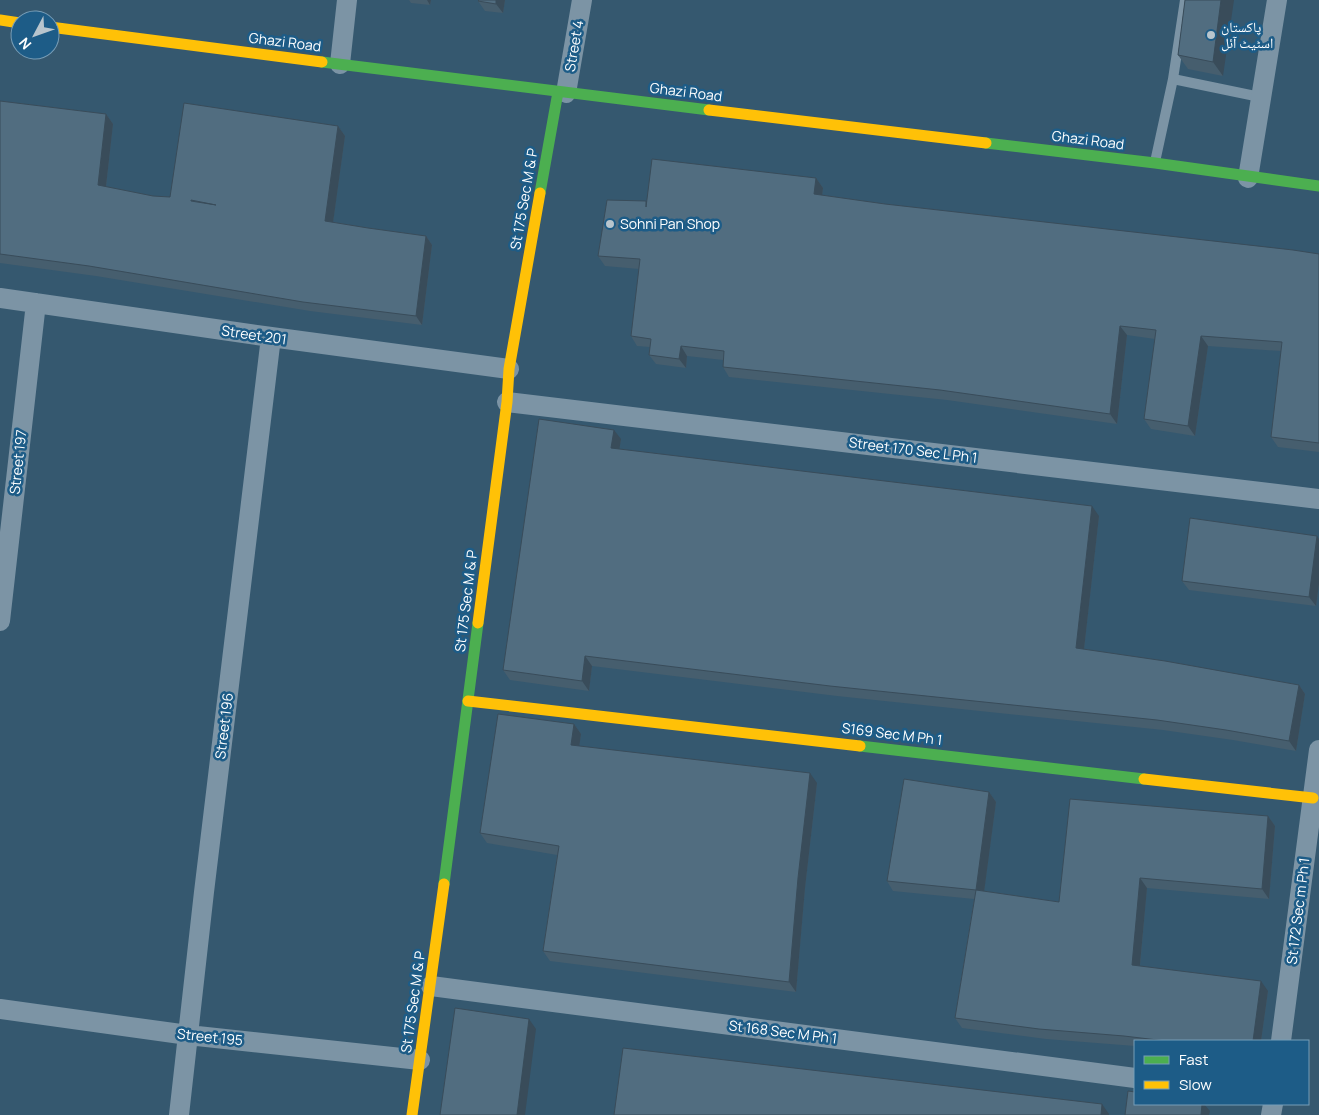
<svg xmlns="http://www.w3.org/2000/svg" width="1319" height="1115" font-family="Manrope,'Noto Naskh Arabic',sans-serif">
  <rect width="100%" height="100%" fill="#35586f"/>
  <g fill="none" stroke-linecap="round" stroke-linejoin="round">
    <path stroke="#7c94a5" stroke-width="10" d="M1173 79 1185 0
      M1155 162 1173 79 1260 97"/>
    <path stroke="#7c94a5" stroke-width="20" d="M340 64 347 0
      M566 93 582 0
      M1248 178 1277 0
      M0 298 271 337 509 369
      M507 402 1319 499
      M0 621 36 303
      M431 986 1135 1078
      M0 1009 188 1035 420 1060
      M1281 1041 1319 750
      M179 1115 204 892 271 337
      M1271 1115 1273 1104"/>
    <path stroke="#4caf50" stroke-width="11" d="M322 62 709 110
      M986 143 1155 163 1319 186
      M540 193 558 92
      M860 746 1144 779
      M444 884 478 623"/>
    <path stroke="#ffc107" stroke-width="11" d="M0 20 20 23
      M50 27 322 62
      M709 110 986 143
      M478 623 507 402 509 369 540 193
      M468 701 860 746
      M1144 779 1313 798
      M412 1115 444 884"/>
  </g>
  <path fill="#465e6e" d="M409 0H431L430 5 411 3Z
    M505 0 503 13 485 11 478 1Z
    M1185 0 1223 76 1188 69 1178 55Z
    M0 101 106 114 113 124 106 187 153 196 170 197 338 126 345 136 333 222 368 228 426 236 432 245 422 325 310 311 96 276 0 263Z
    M816 178 823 188 822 195 885 204 1319 254V452L1278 447 1271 437 1281 351 1208 346 1195 436 1151 429 1144 419 1155 339 1127 335 1117 424 947 400 729 377 723 367V360L687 356 686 368 656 364 649 355 650 347 637 346 631 336 639 269 605 266 598 256 646 201V203Z
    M621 439 619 449 1099 516 1084 649 1299 685 1305 694 1296 751 1233 740 1163 730 837 696 592 666 589 691 510 680 503 670Z
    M1319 539V584L1316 606 1189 590 1182 581Z
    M574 724 581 734 579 746 817 783 805 888 796 992 550 961 543 951 557 855 487 843 480 833Z
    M989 792 996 802 984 891 1059 902 1268 816 1275 826 1269 899 1147 888 1140 966 1268 991 1261 1041H1135V1046L1046 1039 962 1028 955 1018 974 899 893 891 887 881Z"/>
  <path fill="#394c5a" d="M427 0H431L430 5Z
    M496 0H505L503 13 496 4Z
    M1221 0H1234L1223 76 1213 62Z
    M106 114 113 124 105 195 98 185Z
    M338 126 345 136 332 230 325 221Z
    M816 178 823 188 821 204 814 194Z
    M426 236 432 245 422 325 416 316Z
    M1120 326 1127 335 1117 424 1110 414Z
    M1201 336 1208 346 1195 436 1188 426Z
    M681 346 687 356 686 368 679 359Z
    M614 430 621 439 618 458 611 448Z
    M1092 506 1099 516 1083 658 1076 648Z
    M1317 536 1319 539V584L1316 606 1309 597Z
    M585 656 592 666 589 691 582 681Z
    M1299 685 1305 694 1296 751 1289 741Z
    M574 724 581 734 578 755 571 745Z
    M810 773 817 783 805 888 796 992 789 982 798 878Z
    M989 792 996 802 983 900 976 890Z
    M1268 816 1275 826 1269 899 1262 889Z
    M1140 878 1147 888 1139 975 1132 965Z
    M1261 981 1268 991 1261 1041H1253Z
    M529 1019 536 1029 525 1115H517Z
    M1102 1104 1109 1114V1115H1101Z
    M1202 1104H1204L1210 1111 1209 1115H1201Z"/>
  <path fill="#516d80" stroke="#394c5a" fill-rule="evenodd" d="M479 0H496V4L478 1Z
    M1185 0H1221L1213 62 1178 55Z
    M0 101 106 114 98 185 153 196 170 197 184 103 338 126 325 221 368 228 426 236 416 316 303 302 89 266 0 254ZM191 200 216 205 191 201Z
    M652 159 816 178 814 194 885 204 1293 250 1319 254V443L1271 437 1282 342 1201 336 1188 426 1144 419 1156 330 1120 326 1110 414 940 390 723 367 724 351 681 346 679 359 649 355 651 339 631 336 640 259 598 256 607 200 646 201V207Z
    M539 419 614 430 611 448 1092 506 1076 648 1165 661 1299 685 1289 741 1226 730 1157 720 830 686 585 656 582 681 503 670Z
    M1190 518 1317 536 1309 597 1182 581Z
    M498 714 574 724 571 745 810 773 798 878 789 982 543 951 559 846 480 833Z
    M904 779 989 792 976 890 887 881Z
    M1070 799 1268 816 1262 889 1140 878 1132 965 1261 981 1253 1041H1166L1124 1036 1039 1029 955 1018 976 890 1059 902Z
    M455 1008 529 1019 517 1115H440Z
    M623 1048 1102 1104 1101 1115H614Z
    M1128 1091 1135 1092V1104H1202L1201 1115H1125Z"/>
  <g fill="#b8c5cd" stroke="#1d5c87" stroke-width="2">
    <circle cx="1211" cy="35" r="5"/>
    <circle cx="610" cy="224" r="5"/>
  </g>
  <g text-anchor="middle" stroke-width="5" stroke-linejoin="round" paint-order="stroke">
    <g font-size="14" fill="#fff" stroke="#1d5c87" text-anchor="start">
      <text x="1221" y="32">پاکستان<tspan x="1221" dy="16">اسٹیٹ آئل</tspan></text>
      <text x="620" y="229">Sohni Pan Shop</text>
    </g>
    <g font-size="14" fill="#fff" stroke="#1d5c87">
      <text transform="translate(285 42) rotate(7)" y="5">Ghazi Road</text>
      <text transform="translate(574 46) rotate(-80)" y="5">Street 4</text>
      <text transform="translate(686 92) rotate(7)" y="5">Ghazi Road</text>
      <text transform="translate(1088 140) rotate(7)" y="5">Ghazi Road</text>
      <text transform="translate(524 199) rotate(-80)" y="5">St 175 Sec M &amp; P</text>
      <text transform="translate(254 335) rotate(8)" y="5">Street 201</text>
      <text transform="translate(913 450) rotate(7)" y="5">Street 170 Sec L Ph 1</text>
      <text transform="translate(18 462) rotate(-84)" y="5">Street 197</text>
      <text transform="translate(466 601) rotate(-83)" y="5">St 175 Sec M &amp; P</text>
      <text transform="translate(224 726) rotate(-83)" y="5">Street 196</text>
      <text transform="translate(892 734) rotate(7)" y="5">S169 Sec M Ph 1</text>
      <text transform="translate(1298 911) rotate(-83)" y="5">St 172 Sec m Ph 1</text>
      <text transform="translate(413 1002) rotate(-82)" y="5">St 175 Sec M &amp; P</text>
      <text transform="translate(783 1032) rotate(7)" y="5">St 168 Sec M Ph 1</text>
      <text transform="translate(210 1037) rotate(6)" y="5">Street 195</text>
    </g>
  </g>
  <rect x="1134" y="1040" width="175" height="65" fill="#1d5c87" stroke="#779db7"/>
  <rect x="1144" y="1056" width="25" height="8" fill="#4caf50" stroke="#779db7"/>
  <text x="1179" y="1065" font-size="15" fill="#ffffff">Fast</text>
  <rect x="1144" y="1081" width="25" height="8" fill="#ffc107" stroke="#779db7"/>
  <text x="1179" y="1090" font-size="15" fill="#ffffff">Slow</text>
  <g transform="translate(35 35) rotate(229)"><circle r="24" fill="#1d5c87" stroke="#779db7"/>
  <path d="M0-4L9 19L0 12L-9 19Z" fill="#b8c5cd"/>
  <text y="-8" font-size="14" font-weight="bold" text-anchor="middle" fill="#ffffff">N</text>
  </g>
</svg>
